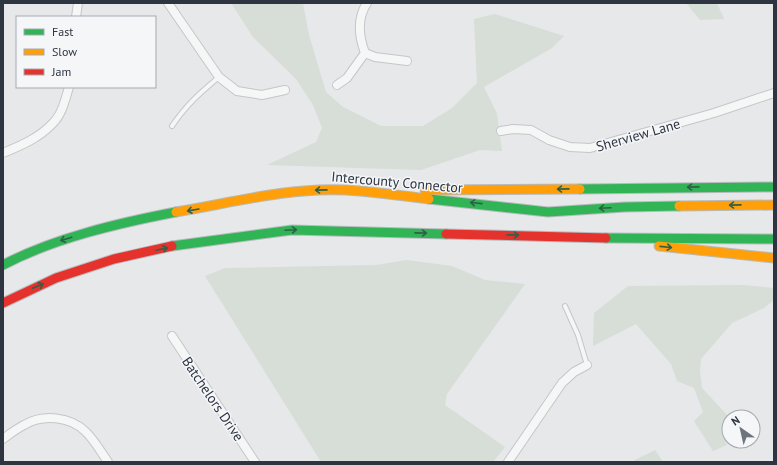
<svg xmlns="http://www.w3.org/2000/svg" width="777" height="465" font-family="'PT Sans',sans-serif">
  <rect width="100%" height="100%" fill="#e6e8ea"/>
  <path fill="#d7ddd7" d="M231 3H303L309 35 326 92 343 107 381 126H423L452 108 477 83 474 19 495 14 564 36 552 48 484 87 497 114 502 151 480 150 421 170 267 165 316 142 322 128 313 105 296 79 253 37Z
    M686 3H717L724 19 700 20Z
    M407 260 452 266 485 280 525 284 447 394 445 405 505 447 493 462H321L205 276 225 268 376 265Z
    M743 285 774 288V300L764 308 732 323 701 359 700 371 702 388 729 417V420L722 429 727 445 713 451 694 421 703 412 694 388 677 381 671 364 636 324 593 346 594 313 628 286Z
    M655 450 663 462H631Z"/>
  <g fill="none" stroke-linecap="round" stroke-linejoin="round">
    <defs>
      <path id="lane" d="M172 126C187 104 199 94 219 77
        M565 306 578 335 587 365"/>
      <path id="street" d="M168 3 219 77 237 91 262 95 285 90
        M76 17 78 3
        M365 53 375 57 407 61
        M337 85 347 78 365 53C359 37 357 18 367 3
        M501 131 513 129 531 130 549 140 570 147 590 148 714 113 774 93
        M3 153C20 146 39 138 52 124 62 115 65 100 69 87
        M172 336 255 462
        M3 439C10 434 16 429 24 425 43 414 70 416 86 432 95 441 101 452 108 462
        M508 462 562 383 574 372 587 365"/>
      <path id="fast" d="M580 189 774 187
        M429 199 548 212 625 207 679 206
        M606 238 774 239
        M172 246 292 230 446 234
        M3 265C54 238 119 223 176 212"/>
      <path id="slow" d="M425 190 580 189
        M679 206 774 205
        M176 212C224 204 271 192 319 190 355 188 392 195 429 199
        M659 246 774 258"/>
      <path id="jam" d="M446 234 606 238
        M3 303 56 278 114 259 172 246"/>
    </defs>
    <use href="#lane" stroke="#c4c6c8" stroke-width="6"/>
    <use href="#street" stroke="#c4c6c8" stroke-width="10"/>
    <use href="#fast" stroke="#b8bbbe" stroke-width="11"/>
    <use href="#slow" stroke="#b8bbbe" stroke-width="11"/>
    <use href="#jam" stroke="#b8bbbe" stroke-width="11"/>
    <use href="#lane" stroke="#f5f6f6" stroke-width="4"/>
    <use href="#street" stroke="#f5f6f6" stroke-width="8"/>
    <use href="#fast" stroke="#30b455" stroke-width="9"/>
    <use href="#slow" stroke="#ff9f0a" stroke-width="9"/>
    <use href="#jam" stroke="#e5322d" stroke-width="9"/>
  </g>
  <defs><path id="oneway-shaft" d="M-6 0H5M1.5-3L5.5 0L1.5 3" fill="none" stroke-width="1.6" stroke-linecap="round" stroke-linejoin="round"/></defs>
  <g stroke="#2f6148">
    <use href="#oneway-shaft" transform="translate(693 187) rotate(179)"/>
    <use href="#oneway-shaft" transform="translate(563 189) rotate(179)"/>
    <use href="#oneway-shaft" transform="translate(321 190) rotate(179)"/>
    <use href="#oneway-shaft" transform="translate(476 203) rotate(-174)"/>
    <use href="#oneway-shaft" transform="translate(735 205) rotate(179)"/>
    <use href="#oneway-shaft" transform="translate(605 208) rotate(177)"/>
    <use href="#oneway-shaft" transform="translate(193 210) rotate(170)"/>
    <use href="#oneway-shaft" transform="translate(291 230) rotate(-3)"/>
    <use href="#oneway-shaft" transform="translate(421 233) rotate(1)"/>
    <use href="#oneway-shaft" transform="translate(513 235) rotate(1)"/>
    <use href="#oneway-shaft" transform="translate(66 239) rotate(163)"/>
    <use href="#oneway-shaft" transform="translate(666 247) rotate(6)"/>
    <use href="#oneway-shaft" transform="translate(162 249) rotate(-12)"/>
    <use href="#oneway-shaft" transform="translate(38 286) rotate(-23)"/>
  </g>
  <g text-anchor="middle" stroke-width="3" stroke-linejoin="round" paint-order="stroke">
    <g font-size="14" fill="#2e3541" stroke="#f4f6f8">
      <text transform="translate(638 135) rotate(-16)" y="5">Sherview Lane</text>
      <text transform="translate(397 182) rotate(5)" y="5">Intercounty Connector</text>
      <text transform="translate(213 399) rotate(56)" y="5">Batchelors Drive</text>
    </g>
  </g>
  <rect width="777" height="465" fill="none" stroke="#2e3541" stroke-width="8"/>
  <rect x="16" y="16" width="140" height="72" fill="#f4f6f8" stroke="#a5a9af"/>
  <rect x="24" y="29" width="20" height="6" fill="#30b455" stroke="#a5a9af"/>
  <text x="52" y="36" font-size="12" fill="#2e3541">Fast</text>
  <rect x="24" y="49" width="20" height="6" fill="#ff9f0a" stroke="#a5a9af"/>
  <text x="52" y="56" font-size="12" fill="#2e3541">Slow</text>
  <rect x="24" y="69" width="20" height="6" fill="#e5322d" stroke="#a5a9af"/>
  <text x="52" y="76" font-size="12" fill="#2e3541">Jam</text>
  <g transform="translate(741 429) rotate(326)"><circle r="19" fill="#f4f6f8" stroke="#a5a9af"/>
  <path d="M0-3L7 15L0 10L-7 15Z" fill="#6e747c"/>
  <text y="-6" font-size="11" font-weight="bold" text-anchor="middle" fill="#2e3541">N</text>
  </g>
</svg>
